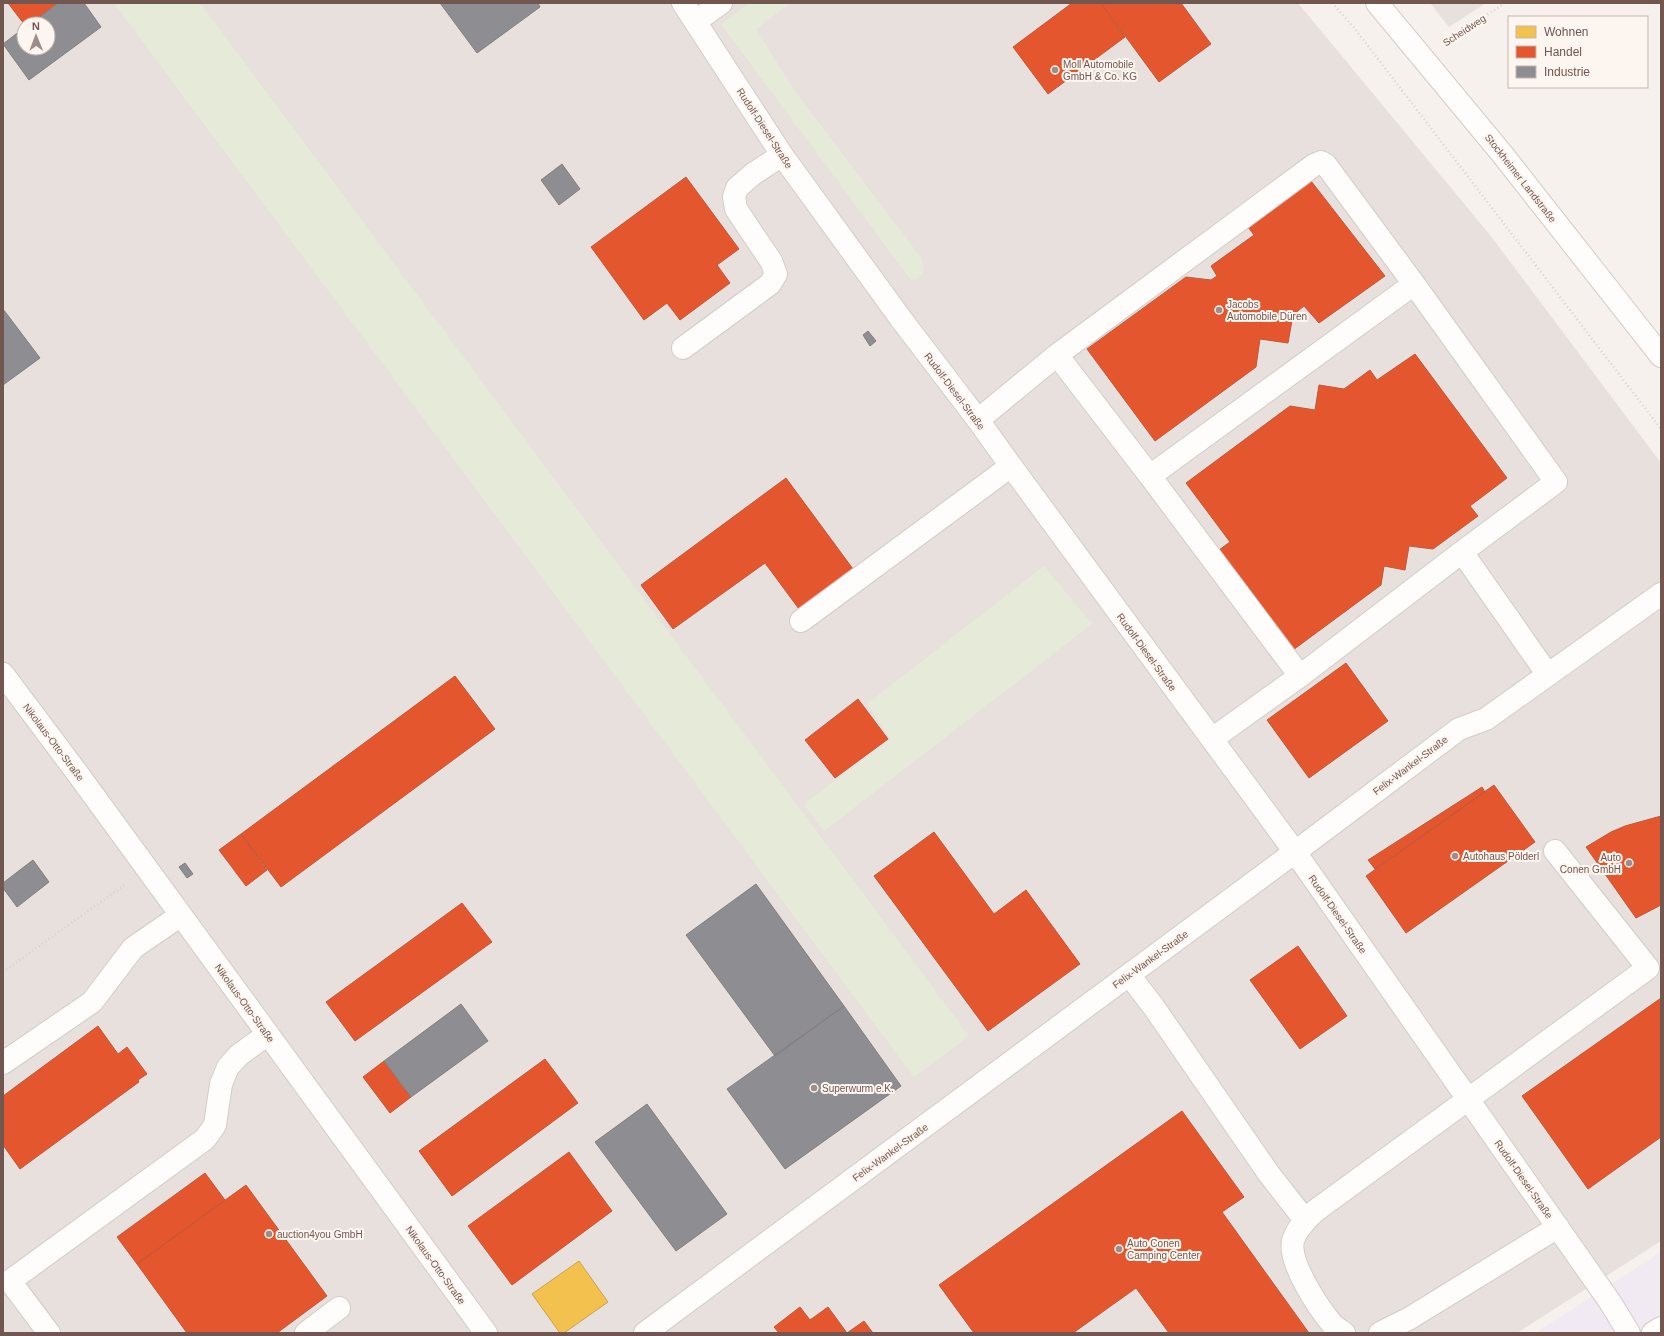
<svg xmlns="http://www.w3.org/2000/svg" width="1664" height="1336" font-family="Arial,sans-serif">
  <rect width="100%" height="100%" fill="#f6f1ed"/>
  <path fill="#e7e0dc" fill-rule="evenodd" d="M3 3H1298L1490 235 1661 463V1241L1517 1333H3ZM24 24H48V48H24Z
    M1430 3H1486L1449 27Z"/>
  <path fill="#f2eaf2" d="M1661 1252V1333H1535Z"/>
  <path fill="#e6ebd9" d="M114 3H200L969 1036 914 1077Z
    M749 3H791L756 29 794 90 922 259 924 272 917 279 911 280 721 24Z
    M1044 566 1092 624 824 831 804 804 891 739 867 704Z"/>
  <path fill="#f2c14e" stroke="#cba14f" d="M579 1261 608 1302 564 1333H560L532 1294Z"/>
  <path fill="#e4572e" stroke="#c25738" d="M8 3H58L30 24H24Z
    M1072 3H1101L1125 37 1048 94 1013 47Z
    M1101 3H1181L1211 44 1159 82Z
    M686 177 739 249 717 265 730 283 680 320 667 303 644 320 591 247Z
    M1311 181 1385 276 1319 323 1304 306 1293 315 1288 343 1260 339 1256 367 1155 441 1087 349 1186 277 1211 280 1217 276 1211 266 1254 235 1248 227Z
    M1415 354 1507 478 1470 506 1478 516 1433 549 1409 546 1405 570 1384 566 1381 585 1293 650 1219 550 1230 542 1186 483 1290 406 1315 410 1319 385 1344 389 1370 370 1377 380Z
    M786 478 853 569 799 609 765 563 673 629 641 585Z
    M1346 663 1388 721 1309 778 1267 720Z
    M455 676 495 729 281 887 241 834Z
    M858 699 888 739 835 778 805 740Z
    M1494 785 1535 842 1406 933 1366 876Z
    M1482 787 1485 792 1375 869 1368 860Z
    M1661 816V905L1636 918 1586 847 1611 832 1625 826Z
    M934 832 994 914 1026 890 1080 964 988 1031 874 876Z
    M241 834 267 870 246 886 219 850Z
    M462 903 492 942 355 1041 326 1002Z
    M1298 946 1347 1016 1300 1049 1250 980Z
    M1661 998V1137L1588 1189 1522 1096Z
    M98 1026 118 1054 127 1047 147 1074 138 1080 139 1082 20 1169 3 1145V1096Z
    M545 1059 578 1103 452 1196 419 1151Z
    M384 1061 411 1097 390 1113 363 1077Z
    M1182 1111 1244 1197 1222 1212 1309 1333H1169L1136 1288 1073 1333H974L939 1285Z
    M569 1152 612 1211 512 1285 468 1226Z
    M205 1173 225 1200 137 1264 117 1237Z
    M246 1185 327 1296 277 1333H187L137 1264Z
    M800 1307 810 1320 828 1307 847 1333H779L774 1327Z
    M864 1321 873 1333H847Z"/>
  <path fill="#8d8d92" stroke="#857d7e" d="M58 3H84L101 27 29 80 3 44 24 28V48H48V24H30Z
    M440 3H538L540 7 477 53Z
    M562 164 580 189 559 205 541 180Z
    M3 309 40 358 3 385Z
    M868 331 876 341 870 346 863 335Z
    M33 860 49 882 17 907 3 888V883Z
    M185 863 193 874 187 878 179 867Z
    M756 884 844 1006 775 1056 686 935Z
    M461 1004 488 1041 411 1097 384 1061Z
    M844 1006 901 1086 785 1169 727 1089Z
    M647 1104 727 1214 676 1251 595 1142Z"/>
  <g fill="none" stroke-linecap="round" stroke-linejoin="round">
    <defs>
      <path id="minor" d="M683 3 782 155 901 319 978 420 1011 466 1295 852 1610 1302 1629 1333
        M1377 3 1503 155 1661 356
        M696 21 721 3
        M683 348 770 284 776 274 771 261 736 209 734 197 737 188 753 174 782 155
        M1057 355 1150 476 1414 284
        M978 420 1057 355 1314 165 1321 162 1326 165 1414 284 1556 482 1462 552 1548 675
        M1150 476 1300 676 1462 552
        M801 621 1011 466
        M3 674 75 770 486 1333
        M1212 739 1300 676
        M1129 975 1153 1006 1269 1174 1305 1220
        M3 1063 92 1002 133 948 181 915
        M49 1333 10 1281 205 1139 215 1125 221 1084 228 1067 239 1055 268 1034
        M306 1333 339 1308
        M645 1333 1295 852 1459 729 1486 719 1661 594
        M1344 1333C1340 1330 1335 1327 1332 1324 1318 1307 1288 1262 1293 1241 1296 1229 1307 1219 1315 1211L1648 968 1555 851
        M1380 1333 1410 1318 1558 1227
        M1653 1333 1661 1328"/>
    </defs>
    <use href="#minor" stroke="#d3ccc8" stroke-width="24"/>
    <path stroke="#d9d1d0" stroke-width="2.5" stroke-dasharray="1 3" stroke-linecap="butt" d="M1332 3 1352 25 1661 429
      M1444 43 1505 3
      M3 972 126 884"/>
    <use href="#minor" stroke="#fefdfc" stroke-width="22"/>
  </g>
  <g fill="#a08d87" stroke="#fdf5ef" stroke-width="1.5">
    <circle cx="1055" cy="70" r="4"/>
    <circle cx="1219" cy="310" r="4"/>
    <circle cx="1455" cy="856" r="4"/>
    <circle cx="1629" cy="863" r="4"/>
    <circle cx="814" cy="1088" r="4"/>
    <circle cx="269" cy="1234" r="4"/>
    <circle cx="1119" cy="1249" r="4"/>
  </g>
  <g text-anchor="middle" stroke-width="4" stroke-linejoin="round" paint-order="stroke">
    <g font-size="10" fill="#715750" stroke="#fdf5ef">
      <text transform="translate(1464 30) rotate(-33)" y="4">Scheidweg</text>
      <text transform="translate(765 128) rotate(57)" y="4">Rudolf-Diesel-Straße</text>
      <text transform="translate(1521 178) rotate(52)" y="4">Stockheimer Landstraße</text>
      <text transform="translate(955 391) rotate(53)" y="4">Rudolf-Diesel-Straße</text>
      <text transform="translate(1147 652) rotate(54)" y="4">Rudolf-Diesel-Straße</text>
      <text transform="translate(54 742) rotate(53)" y="4">Nikolaus-Otto-Straße</text>
      <text transform="translate(1410 765) rotate(-37)" y="4">Felix-Wankel-Straße</text>
      <text transform="translate(1338 914) rotate(55)" y="4">Rudolf-Diesel-Straße</text>
      <text transform="translate(1150 959) rotate(-36)" y="4">Felix-Wankel-Straße</text>
      <text transform="translate(245 1003) rotate(54)" y="4">Nikolaus-Otto-Straße</text>
      <text transform="translate(890 1152) rotate(-36)" y="4">Felix-Wankel-Straße</text>
      <text transform="translate(1524 1179) rotate(55)" y="4">Rudolf-Diesel-Straße</text>
      <text transform="translate(436 1265) rotate(54)" y="4">Nikolaus-Otto-Straße</text>
    </g>
    <g font-size="10" fill="#715750" stroke="#fdf5ef" text-anchor="start">
      <text x="1063" y="68">Moll Automobile<tspan x="1063" dy="12">GmbH &amp; Co. KG</tspan></text>
      <text x="1227" y="308">Jacobs<tspan x="1227" dy="12">Automobile Düren</tspan></text>
      <text x="1463" y="860">Autohaus Pölderl</text>
      <text x="1621" y="861" text-anchor="end">Auto<tspan x="1621" dy="12">Conen GmbH</tspan></text>
      <text x="822" y="1092">Superwurm e.K.</text>
      <text x="277" y="1238">auction4you GmbH</text>
      <text x="1127" y="1247">Auto Conen<tspan x="1127" dy="12">Camping Center</tspan></text>
    </g>
  </g>
  <rect width="1664" height="1336" fill="none" stroke="#715750" stroke-width="8"/>
  <rect x="1508" y="16" width="140" height="72" fill="#fdf5ef" stroke="#c5b6af"/>
  <rect x="1516" y="26" width="20" height="12" fill="#f2c14e" stroke="#c5b6af"/>
  <text x="1544" y="36" font-size="12" fill="#715750">Wohnen</text>
  <rect x="1516" y="46" width="20" height="12" fill="#e4572e" stroke="#c5b6af"/>
  <text x="1544" y="56" font-size="12" fill="#715750">Handel</text>
  <rect x="1516" y="66" width="20" height="12" fill="#8d8d92" stroke="#c5b6af"/>
  <text x="1544" y="76" font-size="12" fill="#715750">Industrie</text>
  <g transform="translate(36 36) rotate(359)"><circle r="19" fill="#fdf5ef" stroke="#c5b6af"/>
  <path d="M0-3L7 15L0 10L-7 15Z" fill="#a08d87"/>
  <text y="-6" font-size="11" font-weight="bold" text-anchor="middle" fill="#715750">N</text>
  </g>
</svg>
